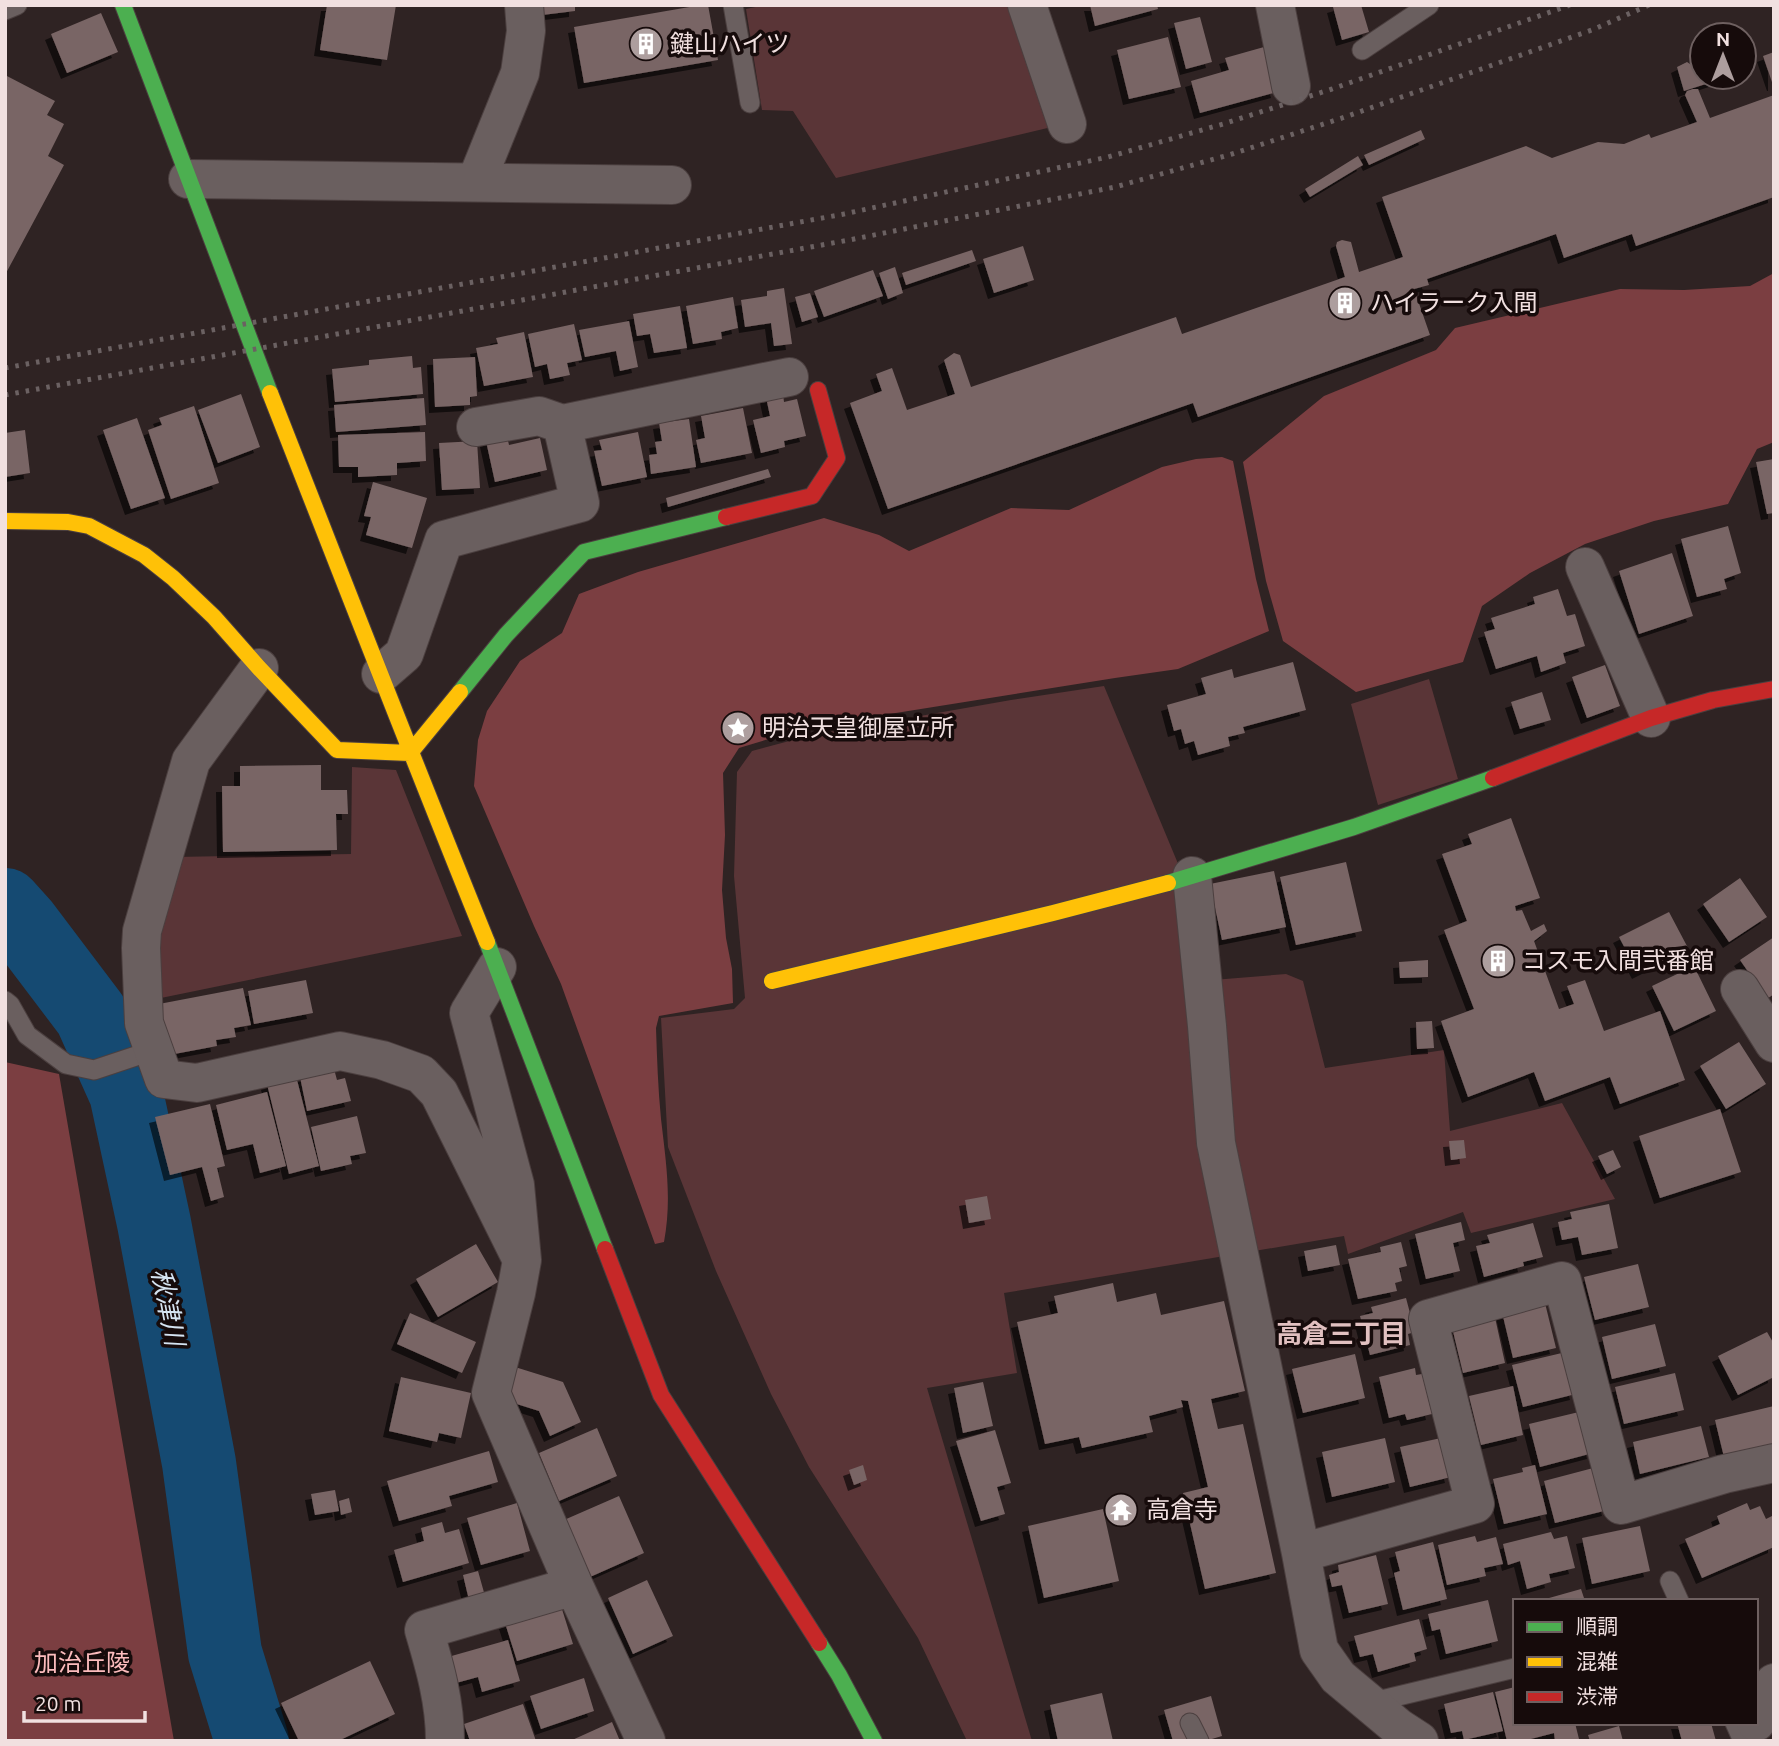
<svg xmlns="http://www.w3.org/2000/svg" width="1779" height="1746" font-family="Ubuntu,'Noto Sans JP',sans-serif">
  <defs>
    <filter id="shadow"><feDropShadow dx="-6" dy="6" stdDeviation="0" flood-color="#0009"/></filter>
  </defs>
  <rect width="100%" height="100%" fill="#2f2323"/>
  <path fill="#5a3537" d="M765 5H1017L1056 126 836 178 793 111 762 110 746 9Z
    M1429 679 1458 779 1378 805 1351 704Z
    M1104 686 1179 866 1213 980 1286 974 1303 981 1325 1068 1444 1050 1450 1131 1562 1103 1615 1199 1471 1233 1463 1212 1348 1254 1344 1236 1004 1293 1017 1373 927 1388 1032 1741H967L918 1638 809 1467 771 1394 716 1271 668 1147 661 1018 734 1009 745 998 734 876 737 772 752 751 812 735 1011 700Z
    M352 767 396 770 462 936 156 999 153 933 175 857 351 854Z"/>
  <path fill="#7b3e41" d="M1774 273V442L1757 449 1728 504 1654 521 1585 544 1530 573 1482 606 1463 662 1356 692 1283 641 1266 581 1243 462 1324 396 1436 350 1455 328 1620 289 1684 290 1750 286Z
    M1222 457 1233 461 1256 579 1269 631 1178 669 1115 678 808 727 739 748 723 773 725 835 722 890 726 938 732 969 733 1003 659 1016 656 1028C657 1058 658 1089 661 1119 666 1162 672 1199 664 1242L655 1244 561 984 534 926 474 786 478 740 487 711 520 661 562 633 579 594 638 572 824 518 879 535 909 551 1011 508 1069 510 1162 467 1196 459Z
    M5 1062 59 1074 174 1741H5Z"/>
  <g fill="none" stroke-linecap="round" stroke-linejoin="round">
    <path stroke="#154a72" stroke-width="74" d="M5 905 23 925 91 1015 126 1093 154 1223 199 1463 225 1653 252 1741"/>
  </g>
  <path fill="#796565" filter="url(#shadow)" d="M327 5H396L387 60 320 50Z
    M541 5H575V11L542 15Z
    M701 5H708L718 60 584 83 574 27Z
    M1090 5H1157L1158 9 1095 26Z
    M1340 5H1361L1369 32 1342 40 1333 7Z
    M101 13 118 52 67 73 51 34Z
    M1200 17 1212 62 1186 69 1174 23Z
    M1168 37 1181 87 1129 99 1117 50Z
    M1264 47 1277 92 1200 113 1191 81 1229 70 1225 58Z
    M1774 52V85H1773L1763 56Z
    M1687 62 1702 72V77H1709L1715 81 1684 91 1677 67Z
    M5 75 55 101 47 115 64 124 48 156 64 165 5 275Z
    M1693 89H1698L1710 118 1774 95V197L1636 246 1632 234 1564 258 1556 234 1427 279 1429 285 1414 289 1430 335 1198 417 1193 403 888 509 850 403 882 391 876 374 892 368 907 410 955 394 944 360 954 353 960 355 971 387 1176 317 1182 334 1345 277 1336 246 1337 242 1342 240 1351 242 1359 272 1403 257 1382 197 1526 146 1552 158 1598 142 1624 144 1649 134 1651 138 1697 122 1685 95 1687 91Z
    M1421 130 1425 139 1369 165 1364 155Z
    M1358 156 1363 165 1310 197 1305 189Z
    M1023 246 1034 280 994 293 983 259Z
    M972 250 976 261 906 285 902 273Z
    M895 267 903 293 888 299 879 273Z
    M873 270 883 296 824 317 814 291Z
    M784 288 792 344 774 346 771 323 745 327 741 300 767 296V291Z
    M810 293 818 317 802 322 795 297Z
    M733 297 738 328 721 332 722 339 693 344 686 306Z
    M680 306 687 348 654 353 650 334 637 336 633 314Z
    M629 321 638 367 620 371 616 351 585 357 579 330Z
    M574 324 582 360 567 363 570 375 550 379 547 364 535 367 528 334Z
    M524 332 533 377 484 386 476 348 498 344 496 338Z
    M412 356 413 368 421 367 423 394 335 402 332 369 369 365V360Z
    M475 357 477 396 470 397V405L435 407 433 359Z
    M241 394 260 447 218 463 198 410Z
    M783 394 784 402 797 399 806 436 784 441 785 447 761 453 753 420 770 416 766 397Z
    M424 398 426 425 336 432 334 405Z
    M194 406 219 483 171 499 148 430 162 425 159 418Z
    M743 408 752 453 701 463 696 440 705 438 701 416Z
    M137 418 165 498 131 509 103 430Z
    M689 419 696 467 651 474 649 455 657 454 655 442 662 441 659 423Z
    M25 430 30 473 5 477V433Z
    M425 432 426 461 397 463V475L358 477V467H339L338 435Z
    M638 432 647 477 602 486 594 451 602 450 599 440Z
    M507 436 509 445 540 438 547 470 495 482 486 441Z
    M477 441 480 488 442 490 439 443Z
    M1774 459V513L1767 514 1756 462Z
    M768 469 771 477 668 507 666 498Z
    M373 482 427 498 412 548 366 535 371 517 364 516Z
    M1728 526 1741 573 1724 579 1727 589 1697 597 1681 539Z
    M1672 553 1693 616 1639 634 1619 571Z
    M1558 589 1567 616 1575 614 1585 646 1563 653 1566 663 1541 672 1537 656 1496 669 1484 632 1495 629 1491 618 1535 604 1533 597Z
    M1293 662 1306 710 1243 727 1245 733 1228 737 1230 746 1198 755 1194 741 1185 744 1181 729 1174 731 1167 705 1206 694 1201 678 1232 669 1234 678Z
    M1605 665 1620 706 1587 718 1572 677Z
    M1542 692 1551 720 1520 729 1511 702Z
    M321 765V790H347L348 814H336L337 850 223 852 222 786H240V766Z
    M1511 818 1540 898 1515 906 1516 911 1522 910 1531 931 1544 924 1547 931 1534 941 1559 1009 1574 1004 1567 986 1585 980 1604 1031 1660 1011 1685 1080 1620 1104 1610 1077 1545 1101 1534 1072 1468 1097 1441 1021 1474 1009 1444 930 1467 921 1442 854 1472 844 1468 834Z
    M1346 862 1362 931 1296 945 1280 877Z
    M1274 871 1286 927 1222 940 1210 884Z
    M1740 878 1767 917 1729 942 1703 904Z
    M1669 912 1688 948 1638 973 1619 937Z
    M1774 937V994L1767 999 1740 960Z
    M1428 960V977L1400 978 1399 962Z
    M1694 966 1716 1011 1674 1031 1652 986Z
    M306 980 313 1013 254 1024 248 991Z
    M243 988 251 1025 234 1028 236 1037 216 1040 217 1046 169 1055 159 1004Z
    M1432 1021 1434 1048 1417 1049 1416 1022Z
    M1739 1042 1766 1084 1726 1109 1700 1066Z
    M334 1069 337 1080 345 1078 351 1101 307 1111 300 1077Z
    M296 1076 319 1166 289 1174 267 1084Z
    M267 1092 286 1166 260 1173 253 1144 227 1150 216 1105Z
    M210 1104 225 1166 217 1168 224 1197 211 1201 202 1167 170 1175 155 1117Z
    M1720 1109 1741 1172 1660 1198 1639 1136Z
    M357 1116 366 1153 350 1156 352 1164 321 1171 311 1127Z
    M1464 1140 1466 1158 1451 1160 1449 1141Z
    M1613 1150 1621 1167 1607 1174 1598 1156Z
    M987 1196 991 1219 969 1223 965 1200Z
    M1609 1204 1618 1248 1582 1255 1578 1237 1562 1240 1558 1222 1572 1219 1570 1212Z
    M1461 1222 1465 1240 1453 1243 1460 1271 1426 1279 1415 1234Z
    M1533 1223 1543 1257 1523 1262 1524 1266 1484 1277 1476 1246 1490 1243 1487 1235Z
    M1401 1242 1407 1266 1399 1268 1402 1281 1395 1283 1397 1291 1358 1299 1348 1259 1381 1252 1380 1247Z
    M476 1244 498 1282 438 1317 416 1279Z
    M1336 1245 1340 1265 1308 1271 1304 1251Z
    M1638 1264 1649 1307 1595 1320 1584 1277Z
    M1113 1283 1117 1302 1156 1293 1161 1315 1224 1301 1245 1391 1211 1399 1218 1429 1243 1424 1276 1573 1205 1589 1183 1493 1208 1487 1188 1401 1181 1400 1183 1407 1149 1416 1153 1432 1082 1448 1079 1437 1045 1444 1017 1322 1058 1313 1054 1296Z
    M1406 1298 1415 1332 1408 1334 1410 1345 1370 1355 1360 1316 1373 1313 1371 1307Z
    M1544 1299 1556 1348 1513 1358 1501 1308Z
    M410 1313 476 1342 462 1373 397 1344Z
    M1494 1313 1505 1363 1463 1373 1451 1323Z
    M1655 1324 1666 1366 1612 1379 1602 1337Z
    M1767 1332 1774 1344V1377L1738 1395 1718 1356Z
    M1566 1352 1576 1394 1523 1407 1512 1365Z
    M1355 1354 1365 1398 1303 1413 1292 1369Z
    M515 1367 563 1382 581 1422 550 1436 539 1411 504 1400Z
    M1415 1368 1416 1375 1422 1374 1432 1414 1407 1420 1405 1414 1389 1418 1379 1377Z
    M1675 1373 1684 1410 1624 1424 1615 1387Z
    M401 1377 471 1393 461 1438 439 1433 437 1442 389 1431Z
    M983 1382 993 1426 963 1433 954 1388Z
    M1513 1386 1523 1435 1481 1445 1469 1396Z
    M1774 1406V1445L1724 1457 1715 1420Z
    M1583 1411 1593 1453 1540 1467 1529 1424Z
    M1701 1426 1709 1457 1640 1474 1633 1442Z
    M597 1428 617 1476 559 1501 539 1453Z
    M995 1430 1011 1483 997 1487 1005 1514 981 1521 956 1441Z
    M1385 1438 1395 1482 1332 1497 1322 1452Z
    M1441 1438 1451 1477 1410 1487 1400 1447Z
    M489 1451 498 1482 449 1496 452 1506 399 1521 387 1481Z
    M863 1465 867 1480 854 1485 849 1470Z
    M1535 1465 1547 1514 1504 1524 1493 1479 1523 1472 1522 1468Z
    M1597 1467 1608 1510 1555 1523 1544 1481Z
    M335 1490 339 1511 315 1515 311 1494Z
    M619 1496 644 1553 590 1577 564 1520Z
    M349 1498 352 1512 341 1515 339 1501Z
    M517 1503 530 1551 481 1565 467 1518Z
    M1747 1503 1750 1510 1760 1506 1766 1519 1774 1515V1547L1702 1578 1685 1539 1720 1524 1717 1516Z
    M1103 1509 1119 1581 1044 1598 1028 1526Z
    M442 1522 445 1533 459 1529 469 1563 403 1582 394 1550 424 1541 421 1528Z
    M1640 1526 1650 1571 1592 1584 1582 1538Z
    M1551 1532 1554 1539 1567 1536 1575 1568 1549 1574 1551 1582 1527 1589 1520 1561 1508 1565 1503 1544Z
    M1475 1536 1477 1542 1496 1537 1503 1564 1484 1568 1486 1576 1447 1585 1438 1545Z
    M1433 1542 1447 1599 1403 1610 1394 1573 1400 1571 1395 1552Z
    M1376 1555 1388 1604 1349 1613 1342 1585 1332 1587 1329 1575 1339 1572 1338 1565Z
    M478 1571 485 1596 469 1600 463 1575Z
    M647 1580 673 1636 633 1654 608 1598Z
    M1581 1589 1585 1601H1542V1600Z
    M1488 1600 1498 1641 1446 1654 1440 1629 1432 1631 1428 1614Z
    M561 1606 573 1644 517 1661 505 1623Z
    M1419 1619 1427 1649 1414 1653 1416 1661 1378 1672 1373 1654 1360 1657 1354 1636Z
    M508 1640 520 1681 482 1692 478 1677 456 1683 448 1657Z
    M370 1661 395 1714 338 1741H299L281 1703Z
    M584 1678 594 1711 541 1729 530 1696Z
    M1515 1687V1723H1575L1579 1739 1570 1741H1555L1554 1733 1523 1741H1507L1495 1692Z
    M1493 1692 1503 1731 1464 1740 1462 1731 1451 1733 1444 1704Z
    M1102 1693 1113 1741H1058L1050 1705Z
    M1211 1696 1222 1736 1205 1741H1173L1164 1710Z
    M523 1704 536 1741H470L464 1724Z
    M612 1722 620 1741H570Z
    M1677 1723H1711L1716 1741H1682Z
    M1619 1726 1623 1741H1590L1588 1735Z"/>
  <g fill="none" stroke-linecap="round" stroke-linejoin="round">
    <defs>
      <path id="lane" d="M733 5 750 103
        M5 10 17 5
        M1362 50 1429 5
        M5 1001 10 1005 27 1035 66 1064 94 1070 154 1050
        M1670 1581 1679 1601
        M1369 1703 1515 1668
        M1190 1723 1199 1741
        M1735 1723 1743 1741"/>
      <path id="street" d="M1027 5 1067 124
        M1275 5 1291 86
        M188 179 672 185
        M476 182 520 73 526 31 524 5
        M476 427 539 416 562 424
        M1585 567 1651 718
        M259 668 191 761 142 931 141 948 144 1023 164 1079 197 1083 340 1051 382 1060 421 1074 439 1093 522 1260
        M381 674 404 654 444 540 580 503 562 424 789 377
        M1192 876 1207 1026 1216 1143 1301 1553 1319 1650 1338 1677 1399 1728 1419 1741
        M497 967 469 1013 515 1185 522 1260 516 1293 491 1393 574 1586 646 1741
        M1740 989 1774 1043
        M1301 1553 1475 1504 1428 1319 1562 1281 1621 1505 1724 1474 1774 1463
        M1756 1722 1774 1683
        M445 1741C445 1702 435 1667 424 1630L574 1586"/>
      <path id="fast" d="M123 5 270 393
        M460 692 506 635 584 552 726 517
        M1168 883 1354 827 1493 778
        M487 942 605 1249
        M819 1643 839 1675 874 1741"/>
      <path id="slow" d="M270 393C342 576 413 760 487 942
        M5 521 68 522 89 526 144 555 173 578 214 617 259 668 337 750 410 753 460 692
        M772 981 1053 913 1168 883"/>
      <path id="jam" d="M726 517 812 496 837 458 818 390
        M1493 778 1651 718 1713 700 1774 689
        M605 1249 661 1395 819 1643"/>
    </defs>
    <use href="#lane" stroke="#4b3f3f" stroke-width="21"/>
    <use href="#street" stroke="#4b3f3f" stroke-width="40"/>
    <use href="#fast" stroke="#4b3f3f" stroke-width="18"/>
    <use href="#slow" stroke="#4b3f3f" stroke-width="18"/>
    <use href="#jam" stroke="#4b3f3f" stroke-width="18"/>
    <use href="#lane" stroke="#6a5f5f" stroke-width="19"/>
    <use href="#street" stroke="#6a5f5f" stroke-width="38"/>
    <use href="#fast" stroke="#4caf50" stroke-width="16"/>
    <use href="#slow" stroke="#ffc107" stroke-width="16"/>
    <use href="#jam" stroke="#c62828" stroke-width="16"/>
    <path stroke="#6b6162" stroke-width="5" stroke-dasharray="3.5 7" stroke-linecap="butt" d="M5 368 844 214 1108 157 1223 124 1332 89 1570 5
      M5 395 849 240 1115 187 1232 154 1342 118 1592 30 1649 5"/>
  </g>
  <defs>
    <symbol id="building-disc" viewBox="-11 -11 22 22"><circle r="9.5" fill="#ad9e9e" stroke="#160b0b"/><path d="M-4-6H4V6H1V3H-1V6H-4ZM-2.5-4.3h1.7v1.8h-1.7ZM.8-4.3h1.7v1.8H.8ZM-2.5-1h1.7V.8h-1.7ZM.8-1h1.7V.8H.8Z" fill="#fff"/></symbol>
    <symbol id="sight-disc" viewBox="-11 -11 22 22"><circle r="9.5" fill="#ad9e9e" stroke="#160b0b"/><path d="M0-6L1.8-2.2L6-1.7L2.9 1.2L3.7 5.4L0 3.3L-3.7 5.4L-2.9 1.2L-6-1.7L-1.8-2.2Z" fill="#fff"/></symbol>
    <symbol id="temple-disc" viewBox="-11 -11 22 22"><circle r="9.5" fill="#ad9e9e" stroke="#160b0b"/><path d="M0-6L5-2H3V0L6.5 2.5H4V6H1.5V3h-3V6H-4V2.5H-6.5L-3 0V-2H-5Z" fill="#fff"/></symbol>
  </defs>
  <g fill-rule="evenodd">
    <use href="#building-disc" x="627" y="25" width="38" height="38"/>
    <use href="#building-disc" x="1326" y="284" width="38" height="38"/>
    <use href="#sight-disc" x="719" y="709" width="38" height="38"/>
    <use href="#building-disc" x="1479" y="942" width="38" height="38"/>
    <use href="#temple-disc" x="1102" y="1491" width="38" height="38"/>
  </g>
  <g text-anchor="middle" stroke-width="7" stroke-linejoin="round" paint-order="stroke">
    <g font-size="24" fill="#f1e0e0" stroke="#160b0b" text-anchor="start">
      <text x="670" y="52">鍵山ハイツ</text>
      <text x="1370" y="311">ハイラーク入間</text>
      <text x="762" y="736">明治天皇御屋立所</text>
      <text x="1522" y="969">コスモ入間弐番館</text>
      <text x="1146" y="1518">高倉寺</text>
    </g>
    <g font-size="24" fill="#fcbcbd" stroke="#160b0b">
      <text x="82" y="1671">加治丘陵</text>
    </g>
    <g font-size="26" font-style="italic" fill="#d5e4f2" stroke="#160b0b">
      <text transform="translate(168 1307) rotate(79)" y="9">秋津川</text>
    </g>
    <g font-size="26" font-weight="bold" fill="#e1c0c0" stroke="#160b0b">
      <text x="1341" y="1343">高倉三丁目</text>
    </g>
  </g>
  <rect width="1779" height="1746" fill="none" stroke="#f1e0e0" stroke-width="14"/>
  <rect x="1513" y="1599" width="245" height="126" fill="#160b0b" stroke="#6e6060" stroke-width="2"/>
  <rect x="1527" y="1622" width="35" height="10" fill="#4caf50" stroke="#6e6060" stroke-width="2"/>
  <text x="1576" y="1634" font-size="21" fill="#f1e0e0">順調</text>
  <rect x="1527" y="1657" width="35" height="10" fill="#ffc107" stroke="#6e6060" stroke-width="2"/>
  <text x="1576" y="1669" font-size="21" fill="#f1e0e0">混雑</text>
  <rect x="1527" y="1692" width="35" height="10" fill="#c62828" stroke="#6e6060" stroke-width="2"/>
  <text x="1576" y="1704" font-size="21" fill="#f1e0e0">渋滞</text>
  <g transform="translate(1723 56)"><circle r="33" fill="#160b0b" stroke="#6e6060" stroke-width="2"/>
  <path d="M0-5L12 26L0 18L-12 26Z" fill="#ad9e9e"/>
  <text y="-10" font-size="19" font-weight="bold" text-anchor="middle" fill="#f1e0e0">N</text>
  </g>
  <path d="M24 1711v10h121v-10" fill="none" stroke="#f1e0e0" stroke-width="3.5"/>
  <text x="35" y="1711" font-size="21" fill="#f1e0e0" stroke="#160b0b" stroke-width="5" paint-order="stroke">20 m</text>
</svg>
